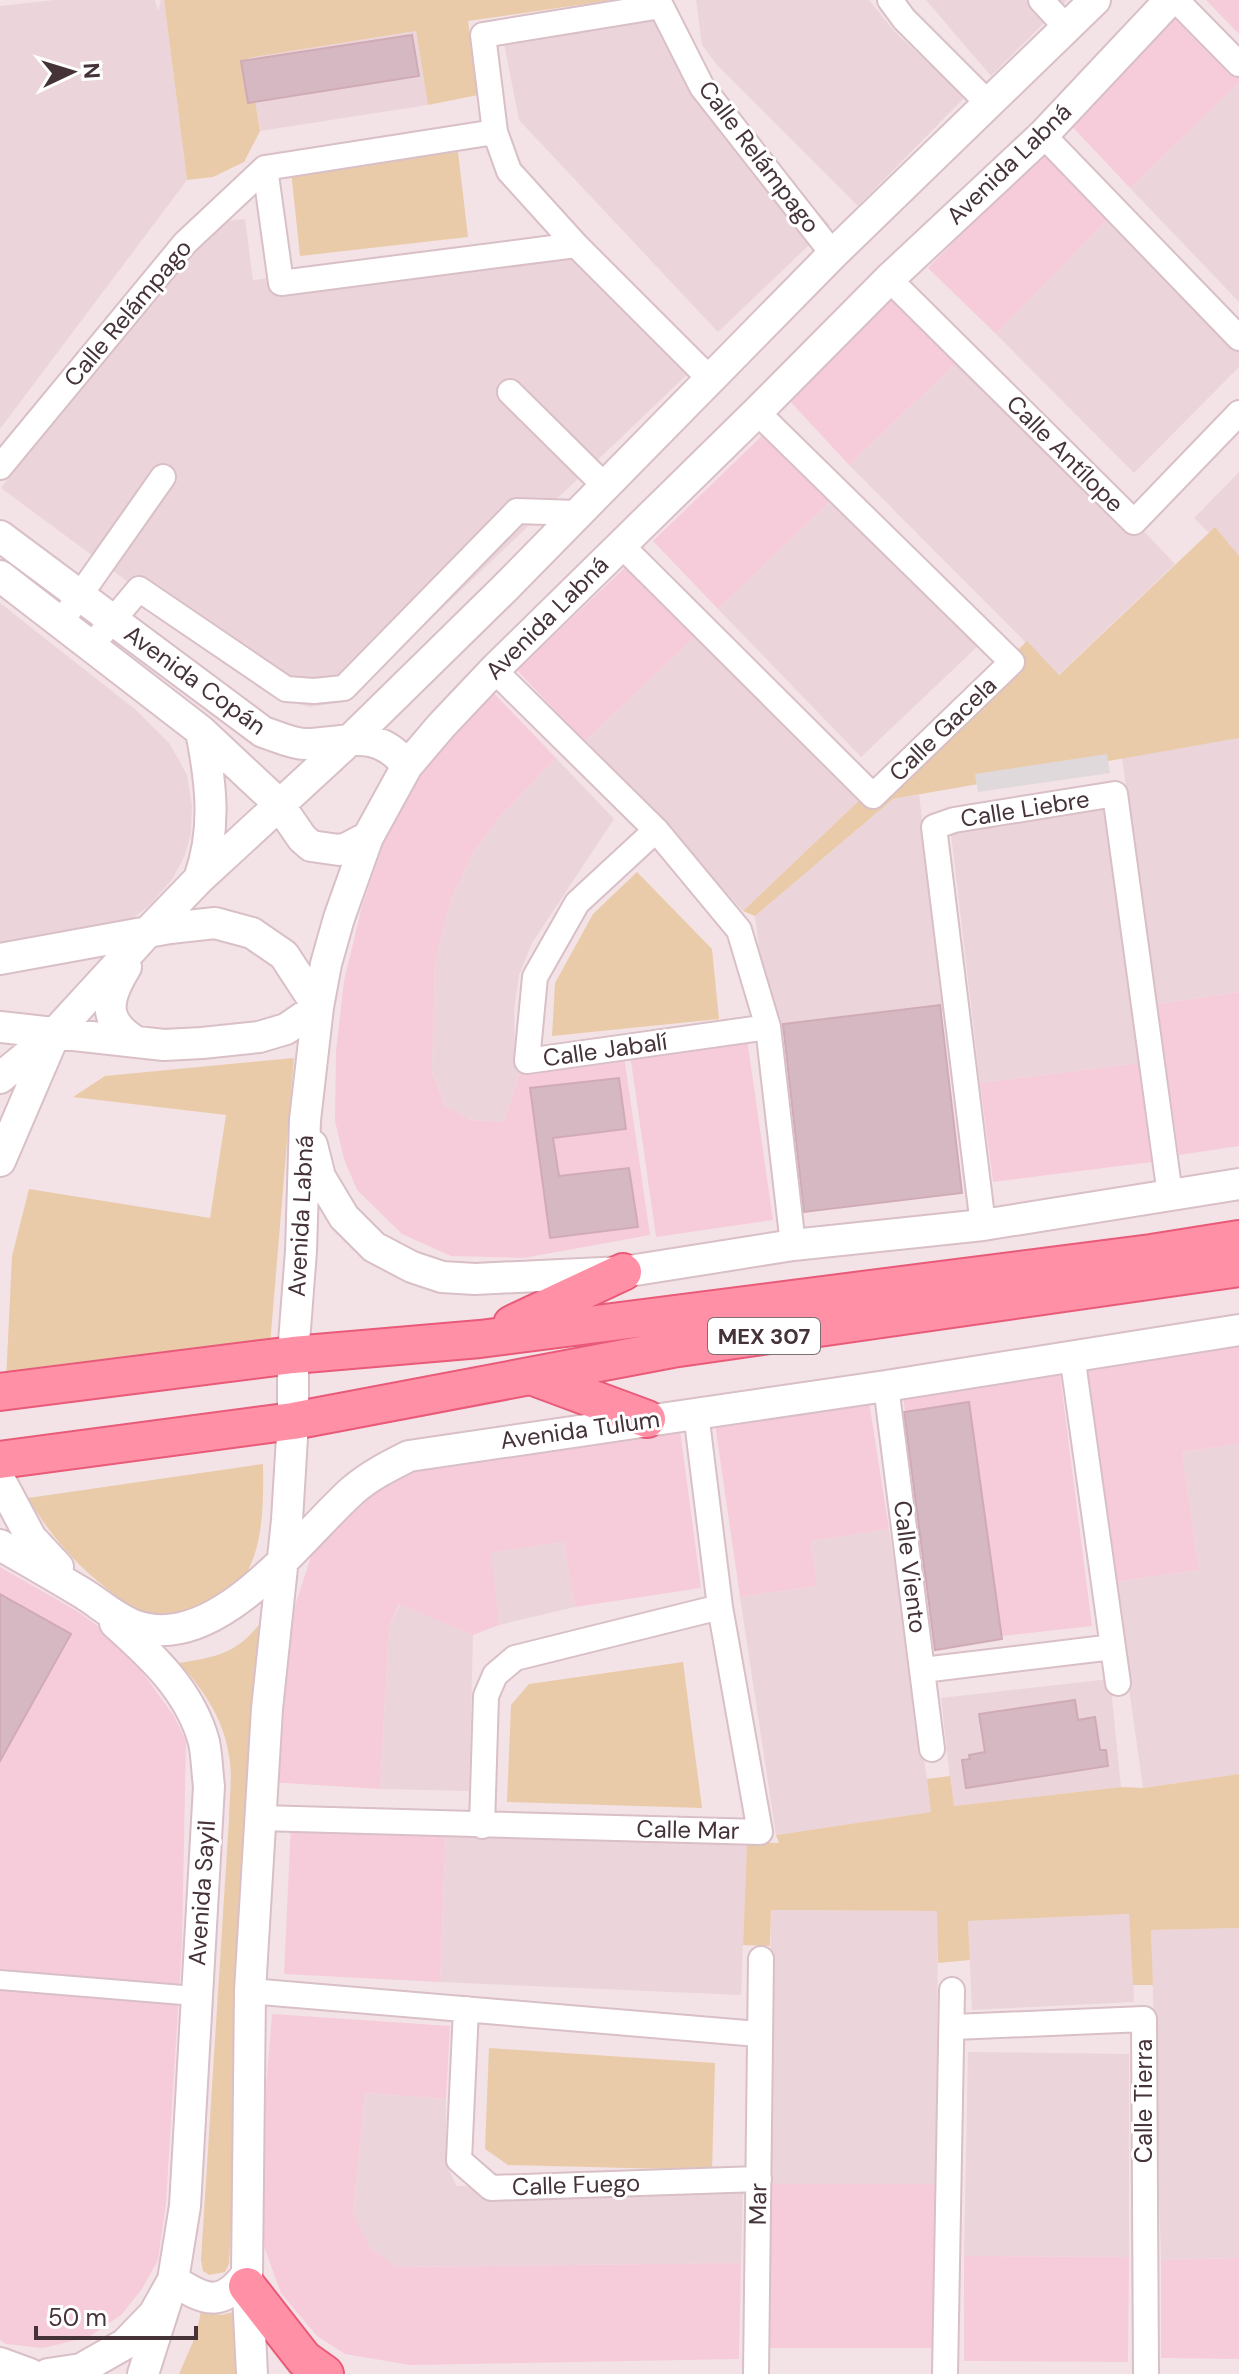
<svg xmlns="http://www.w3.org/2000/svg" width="1239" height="2374" font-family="'DM Sans',sans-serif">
  <rect width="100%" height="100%" fill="#f3e3e6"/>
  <path fill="#ebd5da" d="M54 0H155L158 11 161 0H164L187 180 0 429V6Z
    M696 0H869L895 32 965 97 858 206 717 65 702 45Z
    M926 0H1067L991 76Z
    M670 1 683 68 830 225 718 332 519 120 502 33Z
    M416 31 428 105 260 131 248 58Z
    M1239 83V302L1130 188Z
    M1109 218 1239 347V367L1134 473 996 334Z
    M245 219 253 280 565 243 694 368 344 702 310 707 289 701 1 488 192 225Z
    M971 349 1175 564 1058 675 849 465Z
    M1239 472V562L1194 518Z
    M839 493 979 645 861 757 718 609Z
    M0 603 136 710 170 744 187 775 192 806 191 833 185 855 173 878 150 905 128 922 0 950Z
    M701 631 860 800 743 911 584 742Z
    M1239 738V992L1157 1004 1122 758Z
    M556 758 614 819 532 943 519 975 514 1010 515 1044 521 1069 504 1122 472 1120 445 1106 432 1071 435 961 451 899 473 853 498 819Z
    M919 795 947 1012 770 1035 755 916 893 799Z
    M1107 806 1139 1063 980 1083 950 825Z
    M1239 1444V1774L1143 1788 1114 1582 1199 1570 1182 1452Z
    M889 1529 932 1812 776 1835 740 1597 817 1586 811 1541Z
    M564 1542 575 1607 499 1625 490 1552Z
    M400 1604 473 1635 469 1791 380 1789 389 1627Z
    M1110 1679 1121 1787 953 1806 941 1698Z
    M446 1829 747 1842 741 1995 440 1982Z
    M771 1910 938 1911 936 2184H770Z
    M1130 1914 1134 2002 972 2010 968 1921Z
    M1239 1928V2258L1161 2260 1151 1930Z
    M968 2052 1129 2054V2257L964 2256Z
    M365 2093 446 2099V2165L457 2186 743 2185 741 2263 397 2267 370 2248 353 2214Z"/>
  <path fill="#f6ccdb" d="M1206 0H1239V34Z
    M1178 9 1239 73V83L1130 188 1064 118Z
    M1042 152 1109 218 996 334 928 268Z
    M908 282 971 349 849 465 787 398Z
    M773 425 839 493 718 609 653 541Z
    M634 559 701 631 584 742 517 670Z
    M490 689 556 758 498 819 473 853 451 899 435 961 432 1072 445 1106 472 1120 504 1122 521 1069 624 1056 650 1235 524 1258 451 1256 402 1234 357 1190 344 1159 335 1121 336 1051 344 981 362 906 387 834 413 787 444 738Z
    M1239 992V1146L1179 1155 1157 1004Z
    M747 1038 773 1220 656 1237 630 1054Z
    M1139 1063 1152 1162 993 1182 980 1083Z
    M1239 1341V1444L1182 1452 1199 1570 1114 1582 1082 1364Z
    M1059 1367 1092 1626 938 1643 902 1390Z
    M868 1395 889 1529 811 1541 817 1586 740 1597 714 1417Z
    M679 1422 701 1588 575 1607 564 1542 491 1552 499 1625 473 1635 399 1604 389 1627 380 1789 268 1782 293 1612 312 1553 382 1480 414 1460Z
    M0 1567 77 1611 121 1643 174 1716 186 1741 182 1944 166 2203 158 2260 142 2289 121 2315 89 2337 43 2348 6 2344 0 2340Z
    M291 1824 446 1829 440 1982 284 1974Z
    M272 2014 450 2026 446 2099 365 2093 353 2213 370 2248 397 2267 741 2263 739 2359 410 2365 345 2354 317 2336 281 2293 263 2244 257 2198Z
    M770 2184H936L935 2348H769Z
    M964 2256 1129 2257 1128 2362 964 2361Z
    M1239 2258V2359L1161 2358V2260Z"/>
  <path fill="#eacba9" d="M164 0H613L468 21 478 95 428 105 416 31 248 58 260 131 244 162 213 177 187 180Z
    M458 152 468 237 300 256 291 171Z
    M1215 527 1239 556V738L893 799 755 916 743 911 1027 641 1059 675Z
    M637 872 712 949 719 1019 552 1036 555 983 593 914Z
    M294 1058 270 1345 6 1381 12 1256 29 1189 210 1218 226 1115 73 1097 105 1076Z
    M263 1464C264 1524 263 1591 197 1613 179 1619 156 1619 138 1611 131 1608 124 1601 118 1597 80 1570 51 1537 28 1498Z
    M265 1617 229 2264 225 2272 209 2275 203 2271 201 2260 229 1819C229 1799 233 1776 229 1756 224 1719 203 1689 179 1663 222 1656 238 1653 265 1617Z
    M683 1662 702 1808 507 1802 511 1705 529 1684Z
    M1239 1774V1928L1151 1930 1153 1985H1133L1129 1914 968 1921 970 1960 938 1963 937 1911 771 1910 770 1946 743 1945 747 1842 779 1843 776 1835 931 1812 927 1779 950 1776 954 1806 1121 1787 1143 1788Z
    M489 2048 715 2063 712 2170 508 2165 485 2149Z
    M201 2311 221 2315 238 2311V2374H179L196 2335Z"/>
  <path fill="#e0d9db" d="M1107 754 1110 773 978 792 975 774Z"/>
  <path fill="#d5b8c1" stroke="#d0abb6" stroke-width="2" d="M412 35 419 76 248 103 241 61Z
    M940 1005 962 1193 804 1212 783 1024Z
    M619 1078 626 1129 553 1138 559 1176 629 1168 638 1227 550 1238 530 1088Z
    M969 1402 1002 1639 935 1650 904 1412Z
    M0 1594 71 1634 0 1761Z
    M1075 1700 1078 1720 1095 1717 1100 1750H1106L1108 1766 966 1788 962 1760 970 1759 969 1755 985 1752 979 1714Z"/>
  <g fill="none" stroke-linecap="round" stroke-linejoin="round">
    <defs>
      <path id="pedestrian" d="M0 1980 195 1996"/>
      <path id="minor" d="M890 0 904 19 989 104
        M1041 0 1067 28
        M1176 0 1239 64
        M495 132 265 168 281 283 576 245
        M1043 135 1239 338
        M889 279 1134 522 1239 413
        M710 379 576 245 509 171 495 132 483 35 661 6 702 87 833 254
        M510 392 605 486
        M0 467 185 243 265 168
        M621 545 873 796 1012 662 757 412
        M61 622 163 477
        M92 645 139 589 286 689 314 691 344 688 517 511 578 513
        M494 670 656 830 739 930 768 1027 793 1245
        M656 830 577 903 535 977 527 1061 768 1027
        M983 1225 934 827 954 820 1115 794 1170 1195
        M1072 1355 1118 1683
        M886 1386 932 1749
        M923 1670 1113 1647
        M260 1818 760 1832 720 1607 696 1413
        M482 1826 486 1696 495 1675 515 1658 720 1607
        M250 1991 758 2034
        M466 2009 459 2160 491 2188 759 2179
        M954 2027 1144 2019 1146 2374
        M756 2374 761 1959
        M945 2374 952 1990"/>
      <path id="tertiary" d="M0 536 263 732C276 736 292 744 305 744 347 743 377 727 407 766
        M0 576 201 731 278 803 302 838 311 846 339 850 347 848 368 837
        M199 879C217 829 211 782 201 731
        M0 959 170 928 215 923 252 933 284 955 318 1007
        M126 967C107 998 101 1020 135 1041
        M0 1027 164 1045 202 1043 259 1037 286 1029 318 1007
        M0 1078 50 1037
        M312 1145 320 1177 344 1217 374 1247 412 1267 442 1277 475 1279 623 1272 793 1245 983 1225 1239 1184
        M0 1161 55 1033 145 935 199 879 351 739 504 589 833 254 1095 0
        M0 1480 31 1538 58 1567
        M0 1545C28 1561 56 1577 84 1594 100 1604 118 1620 136 1626 217 1654 300 1538 352 1491 369 1476 389 1466 409 1456L886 1386 1239 1330
        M115 1623C153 1657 190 1691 204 1742 207 1756 207 1772 209 1786L185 2206 173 2280 143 2374
        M0 2363 30 2374
        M48 2374 81 2369 125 2344 154 2314 173 2280C205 2301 222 2308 247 2274
        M252 2374 247 2274 250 1991 267 1709 287 1520 293 1421V1355L301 1251 305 1120 318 1007 326 964 339 918 368 837 407 766 441 726 494 670 757 412 889 279 1043 135 1170 0"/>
      <path id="primary" d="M512 1324 623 1272
        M531 1376 647 1419
        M0 1392 293 1355 480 1339 1151 1253 1239 1239
        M0 1460 293 1421 672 1349 1239 1268
        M247 2286 304 2359 325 2374"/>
    </defs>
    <use href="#pedestrian" stroke="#d9bfc6" stroke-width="22"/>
    <use href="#minor" stroke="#d9bfc6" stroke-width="28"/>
    <use href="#tertiary" stroke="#d9bfc6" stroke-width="34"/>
    <use href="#primary" stroke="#e95a79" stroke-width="40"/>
    <use href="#pedestrian" stroke="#fff" stroke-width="18"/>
    <use href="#minor" stroke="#fff" stroke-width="24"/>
    <use href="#tertiary" stroke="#fff" stroke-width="30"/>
    <use href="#primary" stroke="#ff90a6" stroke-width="36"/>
  </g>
  <g text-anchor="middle" stroke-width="6" stroke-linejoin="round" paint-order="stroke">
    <rect fill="#fff" stroke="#7d7074" stroke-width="2" x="708" y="1318" width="112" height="36" rx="6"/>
    <g font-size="22" font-weight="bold" fill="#453338">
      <text x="764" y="1344">MEX 307</text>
    </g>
    <g font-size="24" fill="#453338" stroke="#fff">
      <text transform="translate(759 157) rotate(53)" y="8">Calle Relámpago</text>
      <text transform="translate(1009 164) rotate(-44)" y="8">Avenida Labná</text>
      <text transform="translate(128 313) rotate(-50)" y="8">Calle Relámpago</text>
      <text transform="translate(1065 454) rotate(45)" y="8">Calle Antílope</text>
      <text transform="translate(547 618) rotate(-45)" y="8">Avenida Labná</text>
      <text transform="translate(195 680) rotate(36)" y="8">Avenida Copán</text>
      <text transform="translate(943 729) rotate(-44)" y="8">Calle Gacela</text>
      <text transform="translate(1025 809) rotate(-9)" y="8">Calle Liebre</text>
      <text transform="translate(605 1050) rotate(-8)" y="8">Calle Jabalí</text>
      <text transform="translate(301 1216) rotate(-87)" y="8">Avenida Labná</text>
      <text transform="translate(580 1430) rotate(-8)" y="8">Avenida Tulum</text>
      <text transform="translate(910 1567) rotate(83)" y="8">Calle Viento</text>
      <text transform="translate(688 1830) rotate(1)" y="8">Calle Mar</text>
      <text transform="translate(202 1893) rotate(-86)" y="8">Avenida Sayil</text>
      <text transform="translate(1144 2101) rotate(-90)" y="8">Calle Tierra</text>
      <text transform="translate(576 2185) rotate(-2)" y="8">Calle Fuego</text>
      <text transform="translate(758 2204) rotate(-89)" y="8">Mar</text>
    </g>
  </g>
  <g transform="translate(72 72) rotate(86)" stroke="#ffffff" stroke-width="6" paint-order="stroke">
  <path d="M0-6L14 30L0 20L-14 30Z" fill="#453338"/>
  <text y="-12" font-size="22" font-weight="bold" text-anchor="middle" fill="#453338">N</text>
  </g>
  <path d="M36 2326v12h160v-12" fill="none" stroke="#453338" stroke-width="4"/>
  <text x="48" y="2326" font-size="24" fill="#453338" stroke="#ffffff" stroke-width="6" paint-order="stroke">50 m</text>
</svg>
